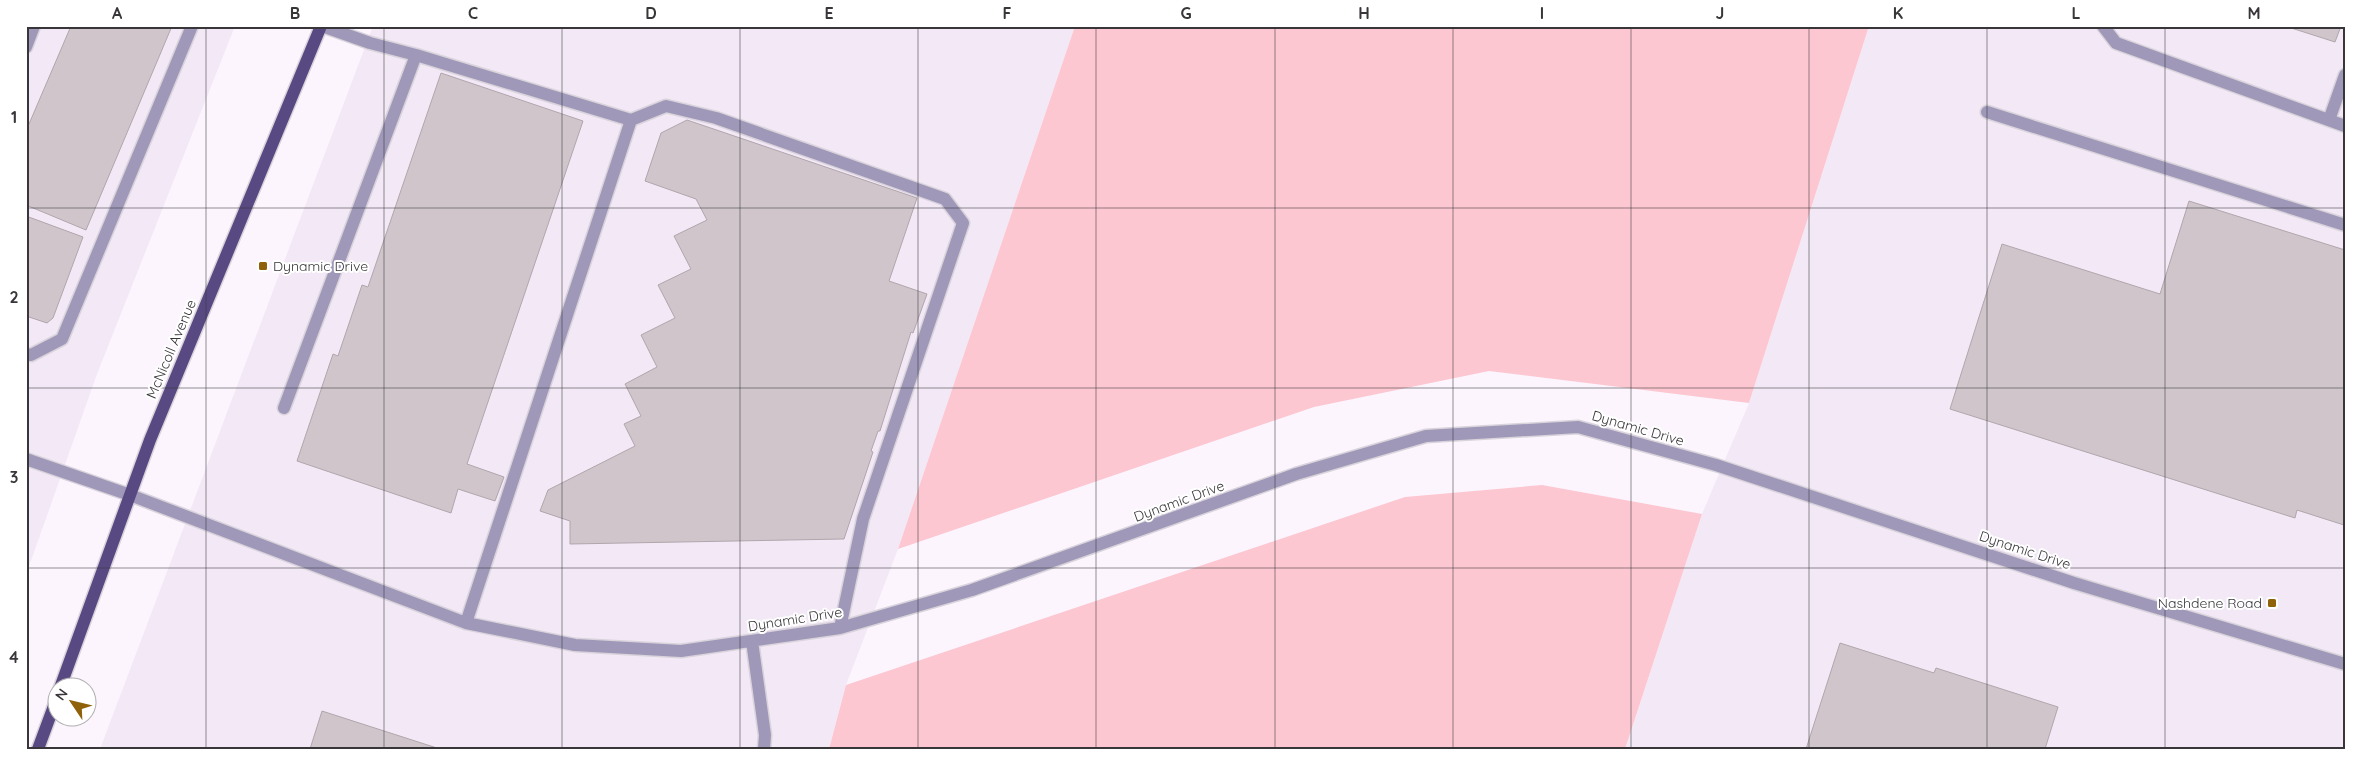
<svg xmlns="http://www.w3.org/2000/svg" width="2371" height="775" font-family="Quicksand,sans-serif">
  <rect width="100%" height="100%" fill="#fcf5fe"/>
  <path fill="#f3e8f6" d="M26 26H235L97 374 26 575Z
    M373 26H1075L898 549 846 685 829 749H100Z
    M1869 26H2345V749H1625L1702 514 1749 403Z"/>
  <path fill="#fcc7d1" d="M1075 26H1869L1749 403 1489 371 1314 407 898 549Z
    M1542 485 1702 514 1625 749H829L846 685 1405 497Z"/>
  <path fill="#cfc5cb" stroke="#b0a6ac" d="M71 26H172L86 230 26 205V131Z
    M2285 26H2341L2335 42Z
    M441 73 583 121 467 464 504 477 495 501 458 489 451 513 297 461 333 354 338 356 362 285 368 287Z
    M687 120 917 198 889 281 927 294 913 333 911 332 880 431H878L871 451 873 452 844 539 570 544V521L540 511 548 490 635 446 624 424 641 416 625 384 657 367 641 335 675 318 658 285 691 269 674 236 707 220 696 199 645 181 661 133Z
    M2189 201 2345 250 2344 525 2297 510 2295 518 1950 409 2002 244 2160 294Z
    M26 216 83 237 53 318 47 323 26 316Z
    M1840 643 1934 673 1936 668 2058 707 2045 749H1806Z
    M322 711 440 749H310Z"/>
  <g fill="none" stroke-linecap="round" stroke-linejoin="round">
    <defs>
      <path id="minor" d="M322 26 370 43 416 55 631 120
        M2103 26 2116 43 2345 126
        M26 47 34 26
        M1987 112 2345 225
        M2329 120 2345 75
        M26 354 31 355 62 339 192 26
        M284 408 416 55
        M26 459 130 495 466 623 575 645 681 651 840 628 972 590 1296 474 1426 436 1578 427 1716 465 2074 583 2345 664
        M466 623 631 120 666 106 716 118 945 199 963 223 863 519 840 628
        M752 641 765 735 764 749"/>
      <path id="major" d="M60 688 150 440 321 26
        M38 749 58 695"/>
    </defs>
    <use href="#minor" stroke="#d9d3db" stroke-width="15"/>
    <use href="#major" stroke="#d9d3db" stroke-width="15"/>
    <use href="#minor" stroke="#9f98b9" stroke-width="12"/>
    <use href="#major" stroke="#594982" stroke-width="12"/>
  </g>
  <path fill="none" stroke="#39363a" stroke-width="1" stroke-opacity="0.55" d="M206 26V749M384 26V749M562 26V749M740 26V749M918 26V749M1096 26V749M1275 26V749M1453 26V749M1631 26V749M1809 26V749M1987 26V749M2165 26V749M26 208H2345M26 388H2345M26 568H2345"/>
  <g fill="#8f610a" stroke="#fff" stroke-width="2">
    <rect x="258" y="261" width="10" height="10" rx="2.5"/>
    <rect x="2267" y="598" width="10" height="10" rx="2.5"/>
  </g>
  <g text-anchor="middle" stroke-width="4" stroke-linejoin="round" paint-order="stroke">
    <g font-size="14" fill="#39363a" stroke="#fff" text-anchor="start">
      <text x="273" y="271">Dynamic Drive</text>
      <text x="2262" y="608" text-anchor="end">Nashdene Road</text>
    </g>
    <g font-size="14" fill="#39363a" stroke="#fff">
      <text transform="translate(171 349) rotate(-67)" y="5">McNicoll Avenue</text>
      <text transform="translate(1638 428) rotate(16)" y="5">Dynamic Drive</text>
      <text transform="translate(1179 501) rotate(-20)" y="5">Dynamic Drive</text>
      <text transform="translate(2025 550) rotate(18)" y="5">Dynamic Drive</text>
      <text transform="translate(795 619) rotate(-9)" y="5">Dynamic Drive</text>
    </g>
  </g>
  <rect width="2371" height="775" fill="none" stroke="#ffffff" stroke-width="55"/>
  <g transform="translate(72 702) rotate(305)"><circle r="24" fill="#ffffff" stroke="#b0afb0"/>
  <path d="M0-4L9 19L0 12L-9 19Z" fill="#8f610a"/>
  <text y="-8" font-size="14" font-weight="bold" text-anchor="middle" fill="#39363a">N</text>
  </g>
  <rect x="28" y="28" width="2316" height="720" fill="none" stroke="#39363a" stroke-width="2"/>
  <g font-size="16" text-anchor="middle" font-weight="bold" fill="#39363a">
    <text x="117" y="19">A</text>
    <text x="295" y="19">B</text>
    <text x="473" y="19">C</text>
    <text x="651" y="19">D</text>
    <text x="829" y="19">E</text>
    <text x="1007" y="19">F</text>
    <text x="1186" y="19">G</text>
    <text x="1364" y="19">H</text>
    <text x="1542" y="19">I</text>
    <text x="1720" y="19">J</text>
    <text x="1898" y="19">K</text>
    <text x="2076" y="19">L</text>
    <text x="2254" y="19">M</text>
    <text x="14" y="123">1</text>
    <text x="14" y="303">2</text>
    <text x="14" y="483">3</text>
    <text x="14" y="663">4</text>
  </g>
</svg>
